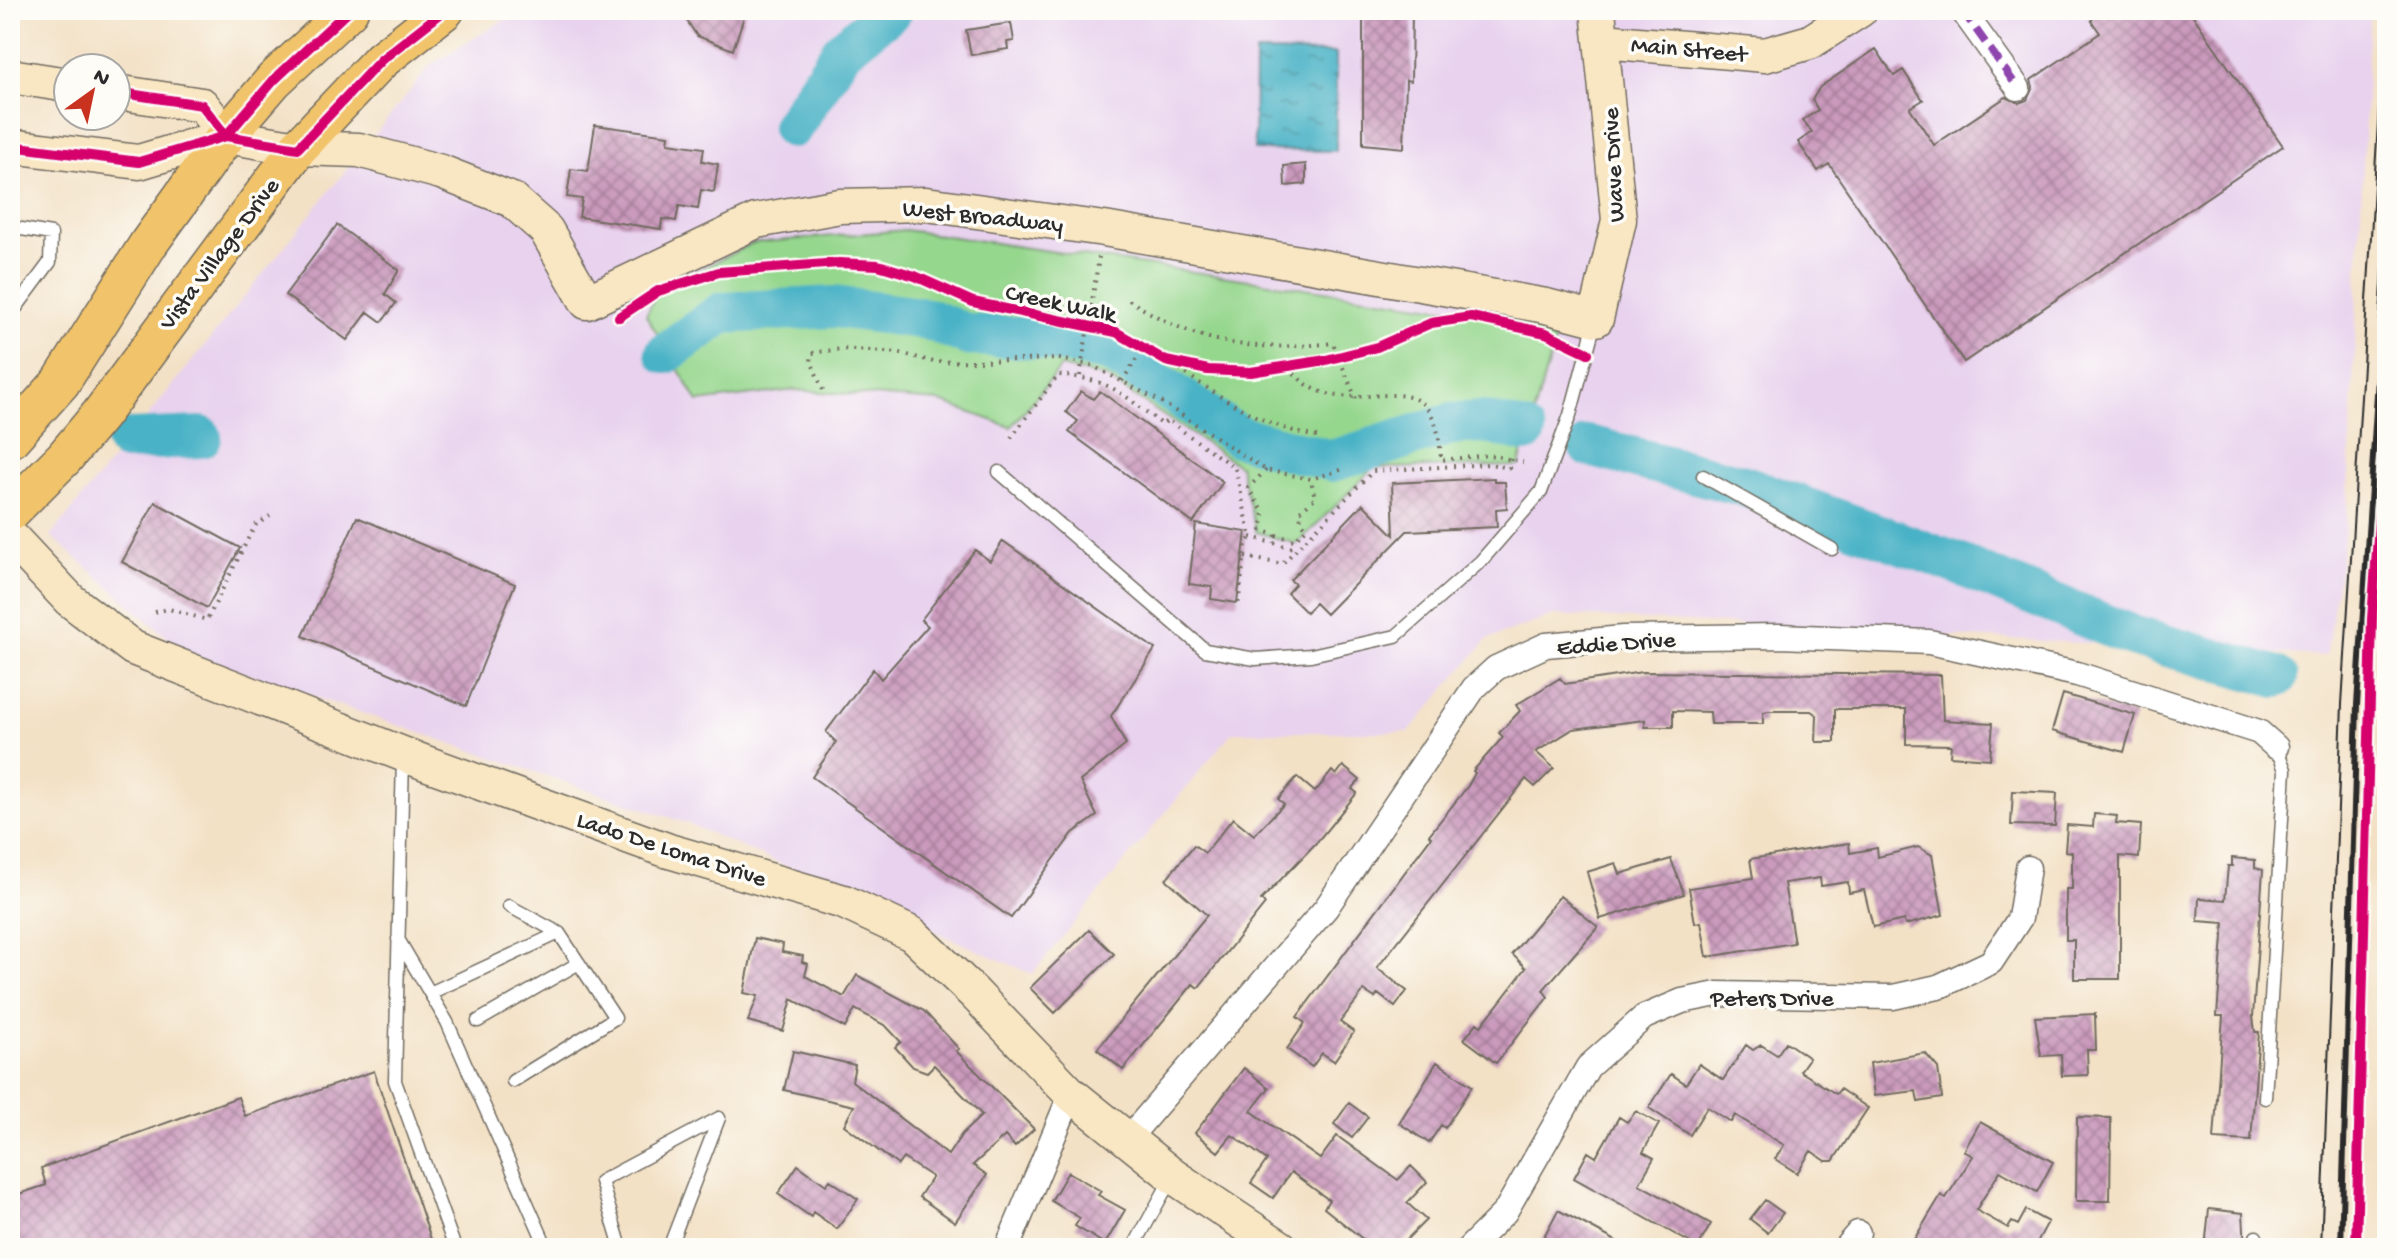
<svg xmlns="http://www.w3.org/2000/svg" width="2397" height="1258" font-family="'Gochi Hand',sans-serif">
  <defs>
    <pattern id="water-ripples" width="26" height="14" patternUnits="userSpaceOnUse" patternTransform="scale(2)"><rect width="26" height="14" fill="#48b2c6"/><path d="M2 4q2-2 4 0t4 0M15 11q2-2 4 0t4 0" fill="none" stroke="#3c91a1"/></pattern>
    <pattern id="building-cross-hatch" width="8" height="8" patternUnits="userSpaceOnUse" patternTransform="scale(2)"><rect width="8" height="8" fill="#cb9abd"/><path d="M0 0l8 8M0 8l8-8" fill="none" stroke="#a57e9a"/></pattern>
  </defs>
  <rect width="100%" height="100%" fill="#fdfcf7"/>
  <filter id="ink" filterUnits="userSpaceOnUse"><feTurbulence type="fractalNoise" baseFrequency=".0125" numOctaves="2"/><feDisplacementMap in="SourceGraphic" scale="16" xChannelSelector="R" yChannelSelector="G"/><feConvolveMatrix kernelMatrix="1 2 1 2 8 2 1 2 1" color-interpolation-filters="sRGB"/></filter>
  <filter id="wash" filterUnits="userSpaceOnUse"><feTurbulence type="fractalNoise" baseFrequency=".006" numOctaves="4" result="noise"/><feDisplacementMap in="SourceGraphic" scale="32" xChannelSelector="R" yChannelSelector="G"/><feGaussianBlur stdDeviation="1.8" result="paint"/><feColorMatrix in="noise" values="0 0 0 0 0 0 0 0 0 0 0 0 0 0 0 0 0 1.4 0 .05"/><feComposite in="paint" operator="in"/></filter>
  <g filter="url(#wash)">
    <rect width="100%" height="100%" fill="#f3e1c6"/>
    <path fill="#e8d2ee" d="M520 10H2370L2347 518 2326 656 1556 615 1488 639 1409 732H1232L1032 974 689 824 185 653 51 536 431 65Z"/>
    <path fill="#96d78e" stroke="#60815c" stroke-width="2" d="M905 230 1559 325 1519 466 1373 468 1297 544 1256 532 1240 466 1105 377 1061 367 1011 427 938 401 795 390 698 402 646 315 658 291 753 243Z"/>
    <path fill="url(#water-ripples)" stroke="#3a6e78" stroke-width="2" d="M1255 52 1336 53V151L1254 150Z"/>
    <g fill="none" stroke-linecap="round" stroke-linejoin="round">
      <path stroke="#48b2c6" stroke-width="7" d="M2369 687 2387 688"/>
      <path stroke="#48b2c6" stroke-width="42" d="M792 127 843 49 892 10
        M666 353 722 313 834 307 928 319 968 335 1038 338 1111 352 1240 437 1332 461 1451 424 1483 422 1525 432
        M126 440 201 437
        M1589 446 1745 486 1953 562 2132 636 2277 677"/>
    </g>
    <g id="blocks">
      <path fill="url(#building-cross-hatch)" d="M680 10H746L733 50 697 36Z
        M1363 10H1412L1411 81 1406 80 1404 148 1363 144Z
        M2105 10H2189L2283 146 1964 362 1829 164 1818 171 1798 142 1812 132 1803 120 1818 110 1812 100 1820 87 1876 49 1894 76 1903 70 1923 100 1910 108 1934 145 2006 97 2019 103 2027 100 2033 87 2031 80 2100 33 2091 20Z
        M1011 23 1014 41 1007 42 1008 49 971 55 966 30Z
        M595 125 669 135 668 143 704 148 702 161 718 164 714 192 701 190 698 209 679 206 676 221 662 219 661 229 579 217 582 199 567 197 571 169 588 171Z
        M1306 164V184L1285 186 1284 166Z
        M337 225 399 270 385 294 396 303 382 322 368 312 347 340 285 295Z
        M1081 391 1093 399 1100 391 1223 482 1193 523 1069 432 1078 421 1066 412Z
        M1494 478V482H1505L1507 508 1496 509 1497 527 1407 531 1326 614 1315 603 1306 612 1287 593 1295 584 1290 580 1363 504 1394 535 1392 483Z
        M155 502 240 548 207 608 122 562Z
        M357 517 515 584 466 706 303 636Z
        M1196 524 1246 532 1237 603 1211 599 1212 587 1189 584Z
        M1003 541 1155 649 1111 716 1126 745 1080 781 1097 816 1073 833 1011 918 812 777 836 742 826 732 873 669 881 679 928 626 921 620 975 550 990 561Z
        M1642 672 1941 675 1943 720 1993 723 1990 759 1950 756 1951 745 1906 744V709H1835V742H1816L1817 715 1811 711H1767L1763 713V724H1711L1710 712 1673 711V727H1645V720L1573 729 1536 752 1554 768 1535 787 1526 779 1377 968 1407 991 1395 1007 1378 994 1375 998 1364 991 1340 1022 1354 1032 1334 1061 1322 1053 1312 1067 1287 1049 1305 1023 1297 1017 1431 837 1429 835 1468 786 1475 773 1473 771 1503 737 1499 733 1520 711 1516 705 1560 678 1565 684Z
        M2063 694 2135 715 2124 752 2052 731Z
        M1343 766 1360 780 1352 789 1357 793 1317 842 1261 900 1265 904 1198 988 1193 984 1123 1070 1097 1049 1207 915 1166 879 1194 845 1205 853 1233 818 1254 835 1284 804 1278 799 1297 777 1315 792 1332 771 1336 775Z
        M2013 791 2057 793 2055 826 2011 825Z
        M2094 814 2117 816 2116 823 2141 825 2139 858 2120 856V979H2074V940H2066V889H2072V852L2065 851 2067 825 2093 827Z
        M1849 843 1850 853 1877 848 1878 857 1918 847 1932 855 1943 915 1905 925 1904 920 1873 927 1864 890 1849 893 1848 882 1821 886 1820 878 1784 883 1794 943 1707 957 1701 922 1695 923 1689 888 1753 878 1750 859Z
        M2232 858 2255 860V868L2263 870 2253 1017 2255 1032H2259L2251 1141 2214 1139 2223 1016H2217L2224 923 2198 921 2199 898 2225 900 2228 866H2232Z
        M1671 859 1684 894 1600 919 1587 872 1616 863 1620 874Z
        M1560 896 1598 927 1543 990 1548 997 1496 1063 1464 1039 1477 1023 1481 1026 1526 968 1512 954Z
        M1089 930 1114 954 1055 1013 1030 988Z
        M755 938 783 944 782 952 803 956 802 962 808 964 805 976 844 997 857 975 924 1011 959 1049 956 1051 1034 1129 1015 1147 1005 1136 973 1165 987 1175 955 1222 919 1197 932 1177 903 1158 898 1165 844 1125 854 1106 784 1090 793 1051 855 1065 852 1081 948 1155 962 1134 982 1115 934 1065 927 1072 913 1067 895 1047 901 1042 886 1026 855 1009 845 1028 792 999 783 1031 748 1021 758 996 744 993Z
        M2095 1014 2096 1050H2087L2088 1075 2062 1076 2061 1055 2041 1056 2035 1017Z
        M1786 1042 1809 1058 1800 1071 1836 1094 1840 1089 1868 1108 1833 1161H1826L1811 1151 1797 1173 1775 1159 1784 1145 1735 1115 1731 1122 1707 1107 1690 1135 1649 1108 1671 1074 1686 1084 1699 1064 1723 1080 1746 1045 1753 1050 1761 1045 1777 1055Z
        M1925 1053 1938 1068 1942 1098 1918 1102 1916 1091 1874 1096 1870 1063Z
        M1437 1062 1472 1086 1445 1128 1441 1125 1429 1143 1399 1123Z
        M1244 1068 1269 1088 1251 1111 1320 1159 1337 1136 1398 1180 1411 1166 1427 1182 1407 1203 1426 1220 1398 1248H1374L1324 1208 1329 1200 1291 1172 1273 1198 1251 1183 1267 1160 1232 1135 1218 1152 1195 1133Z
        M374 1071 434 1248H10V1197L46 1185 41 1168 238 1097 245 1116Z
        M1349 1103 1368 1117 1352 1138 1334 1124Z
        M1636 1111 1659 1124 1643 1152 1654 1158 1639 1184 1711 1224 1698 1247 1574 1178 1588 1152 1596 1157 1619 1117 1627 1122Z
        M2077 1117 2111 1118 2110 1201H2076Z
        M1980 1122 2053 1162 2037 1192 2000 1171 1976 1210 2008 1228 2012 1222 2018 1225 2026 1210 2048 1222 2036 1244 2043 1248H1909L1941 1195 1946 1198 1973 1156 1964 1151Z
        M798 1165 826 1185 830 1180 858 1199 837 1229 813 1212 811 1217 778 1194Z
        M1068 1172 1101 1191 1098 1195 1125 1210 1105 1244 1075 1226 1080 1218 1051 1201Z
        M1765 1200 1783 1213 1768 1233 1750 1219Z
        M2209 1209 2243 1213 2245 1248H2205Z
        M1558 1210 1629 1248H1558L1542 1240Z"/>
    </g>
  </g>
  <g filter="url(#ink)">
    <use href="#blocks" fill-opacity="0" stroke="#716b61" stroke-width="2"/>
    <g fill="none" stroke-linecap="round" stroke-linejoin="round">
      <defs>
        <path id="lane" d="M10 227 51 234 50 262 10 316
          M999 472 1205 650 1255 659 1311 655 1396 636 1481 561 1541 492 1570 415 1595 322
          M1703 476 1832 549
          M403 758 395 1081 455 1248
          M509 906 559 933 615 1018 513 1081
          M398 939 447 1022 547 1248
          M430 993 559 933
          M478 1021 579 963
          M2265 1098 2285 770 2276 747
          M621 1248 601 1181 719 1118
          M669 1248 719 1118
          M1133 1248 1171 1179
          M2254 1248 2256 1237"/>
        <path id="street" d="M1962 10 2018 88
          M1126 1141 1326 908 1474 688 1496 668 1546 645 1623 638 1780 636 1929 642 2077 674 2259 732 2276 747
          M1007 1248 1071 1094
          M1469 1248 1505 1212 1588 1067 1644 1017 1682 1001 1717 994 1893 997 1938 987 1991 962 2020 918 2028 868
          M1845 1248 1858 1233"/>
        <path id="secondary" d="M1603 41 1765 55 1810 42 1860 10
          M10 76 68 85
          M116 92 202 105 226 136
          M10 146 139 162 226 136 298 148 359 150 441 172 512 200 546 230 587 302 756 221 840 206 926 204 1104 229 1546 306 1596 319 1619 220 1598 10
          M10 536 70 600 133 648 423 762 669 851 844 902 912 934 974 993 1071 1094 1173 1176 1281 1248"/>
        <path id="primary" d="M10 439 61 382 149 243 226 136 274 80 349 10
          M10 512 64 458 100 415 298 148 381 60 445 10"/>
      </defs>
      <use href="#lane" stroke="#716b61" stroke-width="15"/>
      <use href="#street" stroke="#716b61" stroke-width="27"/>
      <use href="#secondary" stroke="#716b61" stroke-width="37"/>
      <use href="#primary" stroke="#716b61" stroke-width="41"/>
      <path stroke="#716b61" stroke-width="4" stroke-dasharray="2 6" stroke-linecap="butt" d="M1129 300C1200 346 1250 352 1333 343L1356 399
        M1090 314 1099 257
        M1166 361C1218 394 1254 424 1317 437
        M1289 367C1344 441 1436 337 1441 460L1489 455 1523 462
        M1122 381 1144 348
        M823 390 811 361 812 353 841 349 900 353 934 362 1059 359 1091 365 1163 403 1266 470 1311 479 1344 469
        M1011 438 1058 375C1112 379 1122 394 1163 425L1167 420 1235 468 1251 537 1246 544 1238 606
        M1266 470 1248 488 1264 513 1261 530 1276 535 1274 543
        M1276 535 1294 540 1307 528 1301 521 1300 511 1315 498 1311 479
        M1251 537 1297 549
        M1245 557 1282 564 1373 471 1490 464 1509 468 1511 459
        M155 612 169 609 207 620 249 537 256 525 270 516"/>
      <use href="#lane" stroke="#fff" stroke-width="12"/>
      <use href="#street" stroke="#fff" stroke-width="24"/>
      <use href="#secondary" stroke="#f9e7c3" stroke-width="34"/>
      <use href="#primary" stroke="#f1c36a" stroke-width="38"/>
      <path stroke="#2b2b2b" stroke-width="2" d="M2321 1248 2342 704 2385 10"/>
      <path stroke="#2b2b2b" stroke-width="6" d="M2341 1248 2357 705 2387 238"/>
      <path stroke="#716b61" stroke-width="4" stroke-dasharray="2 6" stroke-linecap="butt" d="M1080 376 1090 314"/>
      <path stroke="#8e44ad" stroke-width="8" stroke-dasharray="16 8" stroke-linecap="butt" d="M1962 10 2018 88"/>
      <defs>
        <path id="cycleway" d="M116 92 202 105 226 136
          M226 136 274 80 349 10
          M10 146 139 162 226 136 298 148 381 60 445 10
          M619 317 658 291 719 272 839 263 878 265 915 276 973 302 1116 332 1166 361 1208 370 1251 372 1326 360 1377 347 1431 323 1471 317 1546 333 1588 353
          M2356 1248 2372 619 2387 413"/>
      </defs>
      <use href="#cycleway" stroke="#fdfcf7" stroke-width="15"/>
      <use href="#cycleway" stroke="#d6006c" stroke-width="10"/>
    </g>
  </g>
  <g text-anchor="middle" stroke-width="7" stroke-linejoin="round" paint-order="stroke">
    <g font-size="24" fill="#2b2b2b" stroke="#fdfcf7">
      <text transform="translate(1689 48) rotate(5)" y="8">Main Street</text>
      <text transform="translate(1612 165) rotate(-93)" y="8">Wave Drive</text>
      <text transform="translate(983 215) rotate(6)" y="8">West Broadway</text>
      <text transform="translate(218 253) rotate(-53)" y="8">Vista Village Drive</text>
      <text transform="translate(1061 302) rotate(12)" y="8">Creek Walk</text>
      <text transform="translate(1616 642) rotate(-4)" y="8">Eddie Drive</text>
      <text transform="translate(672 848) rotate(18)" y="8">Lado De Loma Drive</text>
      <text x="1772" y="1005">Peters Drive</text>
    </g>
  </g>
  <rect width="2397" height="1258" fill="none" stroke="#fdfcf7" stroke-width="40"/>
  <g transform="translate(92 92) rotate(33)"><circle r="38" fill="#fdfcf7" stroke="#a9a8a5" stroke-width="2"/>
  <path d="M0-6L14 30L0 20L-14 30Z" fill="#c8321e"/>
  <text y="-12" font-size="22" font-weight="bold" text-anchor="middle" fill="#2b2b2b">N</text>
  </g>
</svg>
